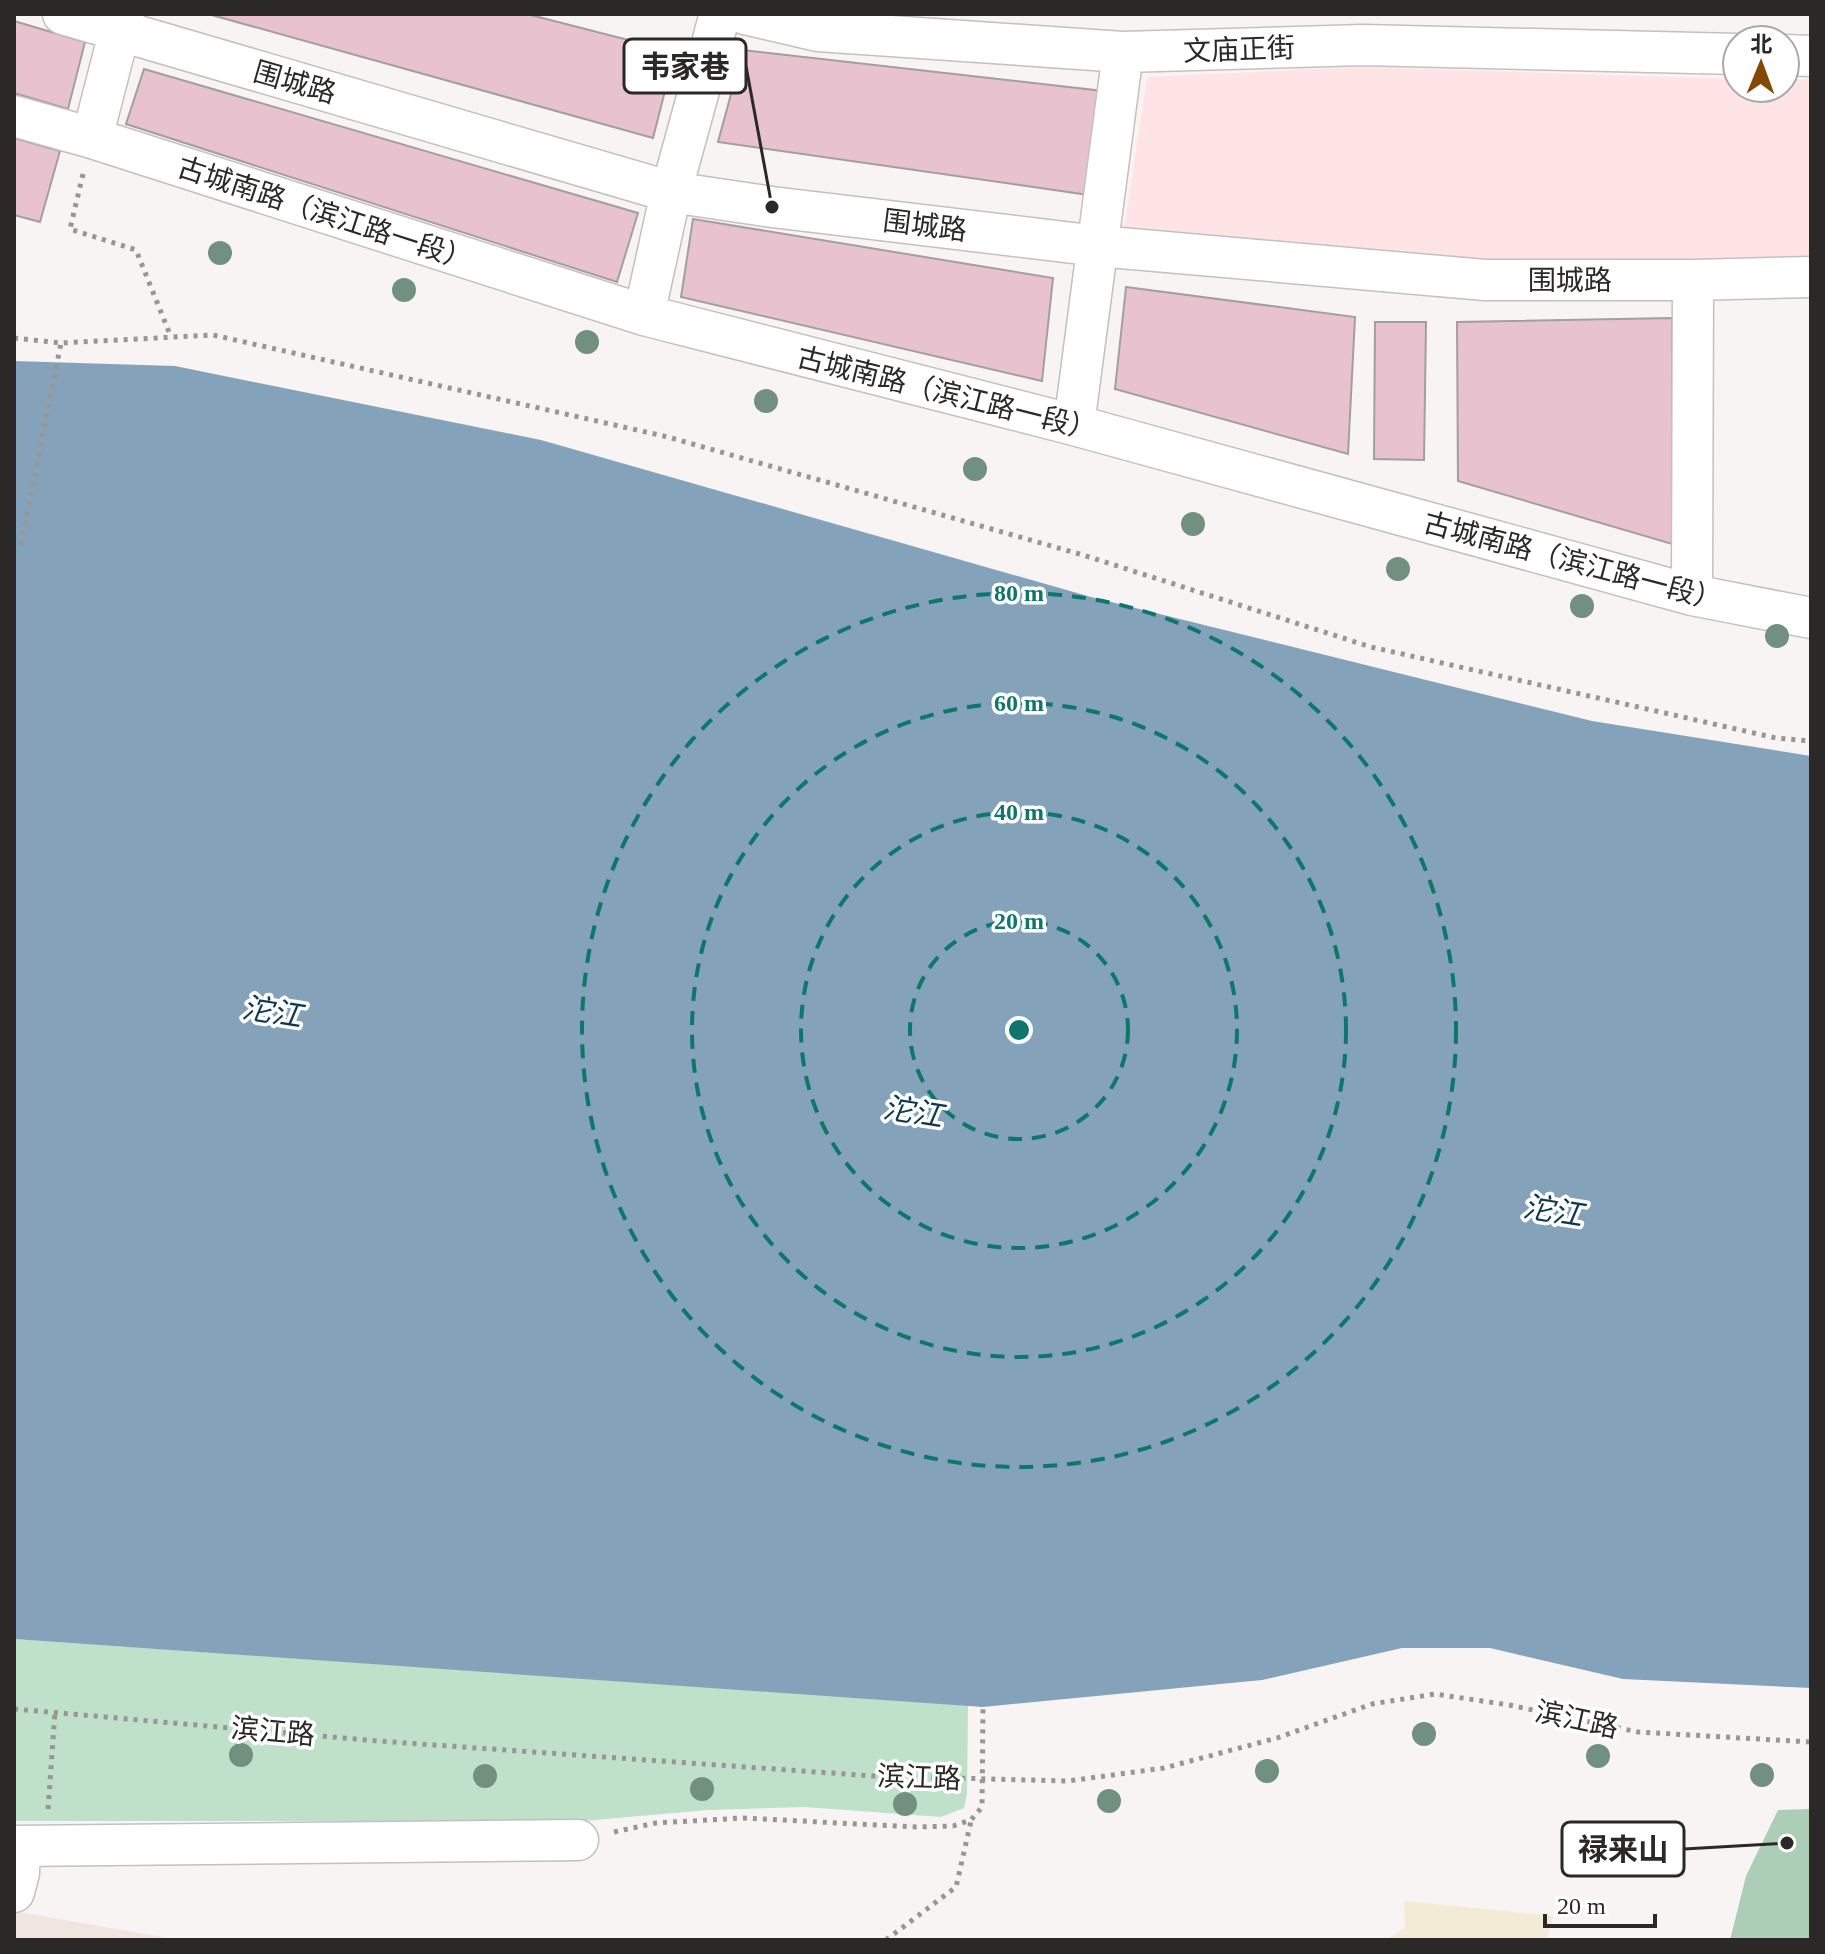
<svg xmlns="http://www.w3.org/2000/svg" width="1825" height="1954" font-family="'Times New Roman','Noto Sans SC',serif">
  <rect width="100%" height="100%" fill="#f8f4f3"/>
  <path fill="#ffe4e5" d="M1365 67 1737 79V88H1785V80L1811 79V259L1490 261 1124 229 1147 77Z"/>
  <path fill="#f3ebd5" d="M1404 1901 1553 1916 1547 1940H1386L1405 1928Z"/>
  <path fill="#f1e5e0" d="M14 1911 179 1940H14Z"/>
  <path fill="#bfe0c9" d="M14 1639 968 1705 967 1794 964 1808 941 1817 805 1807 708 1810 583 1821H14Z"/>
  <path fill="#accdb6" d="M1811 1809V1940H1730L1746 1876 1778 1810Z"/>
  <path fill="#84a3ba" d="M14 361 175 366 541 440 1091 597 1592 721 1811 756V1688L1623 1679 1490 1648H1402L1262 1680 983 1707 14 1639Z"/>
  <path fill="#e9c2d0" stroke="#a39fa0" stroke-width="2" d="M208 14H527L675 52 653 138Z
    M14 21 85 42 68 109 14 93Z
    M743 50 1103 91 1089 195 718 142Z
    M144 69 638 213 617 282 126 124Z
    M14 138 60 151 40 222 14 215Z
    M693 219 1053 278 1042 381 681 297Z
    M1126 287 1355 317 1348 454 1115 389Z
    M1672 318V544L1458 481 1457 322Z
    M1375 322H1426L1424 460 1374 459Z"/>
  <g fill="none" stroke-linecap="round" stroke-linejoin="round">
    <defs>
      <path id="minor" d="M63 14 671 192 772 207 1098 246 1485 280H1693L1811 277
        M745 14 818 31 1123 52 1363 45 1737 54
        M1785 55 1811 56
        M14 116 92 138 644 315 1074 425 1692 595 1811 618
        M92 138 124 14
        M644 315 671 192 720 14
        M1074 425 1123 52
        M1692 595 1693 280
        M14 1846 578 1840
        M14 1892 19 1873 20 1846"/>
    </defs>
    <use href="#minor" stroke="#c4c0be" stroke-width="43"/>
    <path stroke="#989695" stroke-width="5" stroke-dasharray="4 6" stroke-linecap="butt" d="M83 174 70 229 136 250 171 337
      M14 338 61 343 213 335 668 437 1083 555 1371 647 1776 738 1811 741
      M21 545 61 343
      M14 1709 378 1741 873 1776 1068 1781 1164 1768 1277 1738 1372 1704 1435 1694 1509 1705 1638 1732 1811 1742
      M48 1809 55 1712
      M614 1832 656 1823 743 1818 916 1827 953 1826 971 1820 982 1807 983 1707
      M886 1940 956 1887 971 1821"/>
    <use href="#minor" stroke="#fff" stroke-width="40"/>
  </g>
  <g fill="#71907f">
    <circle cx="220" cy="253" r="12"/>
    <circle cx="404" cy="290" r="12"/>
    <circle cx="587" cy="342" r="12"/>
    <circle cx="766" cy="401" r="12"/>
    <circle cx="975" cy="469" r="12"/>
    <circle cx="1193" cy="524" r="12"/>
    <circle cx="1398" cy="569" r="12"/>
    <circle cx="1582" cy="606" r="12"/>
    <circle cx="1777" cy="636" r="12"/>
    <circle cx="1424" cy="1734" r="12"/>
    <circle cx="241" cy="1755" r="12"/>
    <circle cx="1598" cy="1756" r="12"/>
    <circle cx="1267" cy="1771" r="12"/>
    <circle cx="1762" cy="1775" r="12"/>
    <circle cx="485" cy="1776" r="12"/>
    <circle cx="702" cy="1789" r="12"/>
    <circle cx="1109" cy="1801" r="12"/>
    <circle cx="905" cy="1804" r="12"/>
  </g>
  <g fill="none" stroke="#0f766e" stroke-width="4" stroke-dasharray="14 10">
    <circle cx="1019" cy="1030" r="109"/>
    <circle cx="1019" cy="1030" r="218"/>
    <circle cx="1019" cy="1030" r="327"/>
    <circle cx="1019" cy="1030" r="437"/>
  </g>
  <g text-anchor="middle" stroke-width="7" stroke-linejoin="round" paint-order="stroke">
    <g font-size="28" fill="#2a2928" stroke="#fff">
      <text transform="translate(1239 49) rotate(-2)" y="10">文庙正街</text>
      <text transform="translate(295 82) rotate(16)" y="10">围城路</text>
      <text transform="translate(325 213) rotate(18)" y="10">古城南路（滨江路一段）</text>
      <text transform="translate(925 225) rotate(7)" y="10">围城路</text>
      <text x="1570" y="290">围城路</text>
      <text transform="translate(947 393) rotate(14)" y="10">古城南路（滨江路一段）</text>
      <text transform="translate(1573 561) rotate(15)" y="10">古城南路（滨江路一段）</text>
      <text transform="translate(1577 1719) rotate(12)" y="10">滨江路</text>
      <text transform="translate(273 1731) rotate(5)" y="10">滨江路</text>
      <text transform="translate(919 1777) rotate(2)" y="10">滨江路</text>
    </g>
    <g font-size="30" font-style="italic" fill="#0e3750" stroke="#fff">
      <text transform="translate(272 1012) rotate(9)" y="10">沱江</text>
      <text transform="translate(913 1112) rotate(9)" y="10">沱江</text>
      <text transform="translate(1553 1211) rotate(9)" y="10">沱江</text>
    </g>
  </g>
  <circle cx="1019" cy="1030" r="12" fill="#0f766e" stroke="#fff" stroke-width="4"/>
  <g font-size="24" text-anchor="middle" font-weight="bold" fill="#0f766e" stroke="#fff" stroke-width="7" stroke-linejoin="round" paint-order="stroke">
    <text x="1019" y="601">80 m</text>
    <text x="1019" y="711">60 m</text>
    <text x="1019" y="820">40 m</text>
    <text x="1019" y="929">20 m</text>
  </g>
  <path fill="none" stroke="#2a2928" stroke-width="3" d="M772 207L746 66M1787 1843L1684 1849"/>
  <g fill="#2a2928" stroke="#fff" stroke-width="3">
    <circle cx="772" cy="207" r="8"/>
    <circle cx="1787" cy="1843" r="8"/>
  </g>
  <g fill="#fff" stroke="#2a2928" stroke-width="3">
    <rect x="624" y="39" width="122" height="54" rx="8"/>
    <rect x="1562" y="1822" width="122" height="54" rx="8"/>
  </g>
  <g font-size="30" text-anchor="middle" font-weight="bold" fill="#2a2928">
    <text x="685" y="77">韦家巷</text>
    <text x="1623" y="1860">禄来山</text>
  </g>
  <rect width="1825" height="1954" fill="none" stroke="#2a2928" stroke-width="32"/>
  <g transform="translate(1761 64) rotate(1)"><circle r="38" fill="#ffffff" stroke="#aaa9a9" stroke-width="2"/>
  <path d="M0-6L14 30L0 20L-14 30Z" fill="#844803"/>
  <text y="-12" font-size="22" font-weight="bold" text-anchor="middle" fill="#2a2928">北</text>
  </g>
  <path d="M1545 1914v12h110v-12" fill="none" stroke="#2a2928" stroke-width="4"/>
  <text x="1557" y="1914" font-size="24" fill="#2a2928" stroke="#ffffff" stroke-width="6" paint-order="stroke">20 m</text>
</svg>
